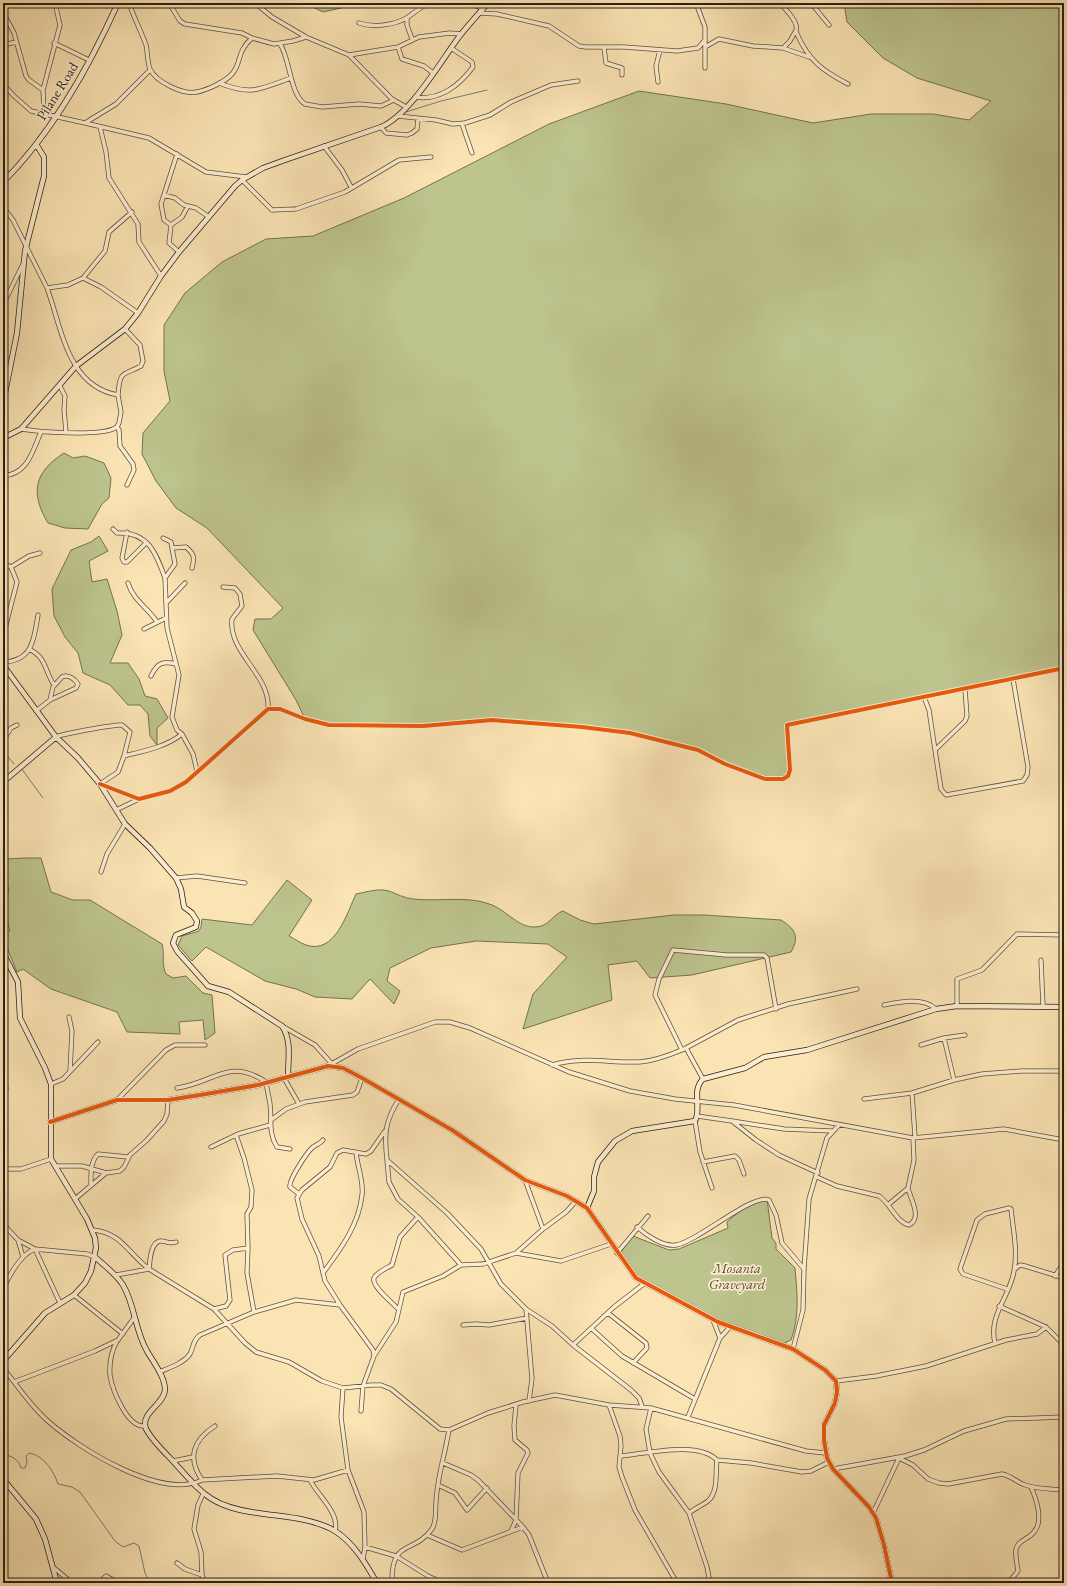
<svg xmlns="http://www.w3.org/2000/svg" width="1067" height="1586" font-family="'EB Garamond',serif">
  <rect width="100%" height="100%" fill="#fbe4b4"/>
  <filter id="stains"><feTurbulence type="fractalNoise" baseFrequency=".005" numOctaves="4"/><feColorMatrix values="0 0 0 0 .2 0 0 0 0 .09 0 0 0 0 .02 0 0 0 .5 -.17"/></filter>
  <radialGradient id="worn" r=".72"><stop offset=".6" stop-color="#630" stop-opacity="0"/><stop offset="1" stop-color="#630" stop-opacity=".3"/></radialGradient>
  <path fill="#bdc48e" stroke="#747252" d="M304 3H364L323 12Z
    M844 3H1064V668L787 725 790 770 788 776 783 779H765L749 774 704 753 630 733 582 727 492 720 423 726 329 725 305 719 296 700 253 630 255 619H271L283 608 207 528 176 508 156 481 142 454 143 433 170 401 164 371V325L185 293 222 262 266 239 313 236 404 198 549 124 639 91 726 104 813 123 871 114H933L969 120 991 101 917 78 883 58 847 22Z
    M64 453 73 458 85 456 104 463 111 478 109 498 102 504 88 529 65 528 48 523C30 493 34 472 64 453Z
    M99 536 108 551 89 561 92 582 107 579 117 611 122 635 110 663H128L139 679 145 696 157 699 168 718 157 728V745L150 736 148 714 140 705H128L110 685 83 673 78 653 65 637 54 616 52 589 71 550 91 542Z
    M24 858H41L51 892 73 900H90L162 944C165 956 161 963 166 974L173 978 186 976 203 993 212 995 215 1033 205 1040 203 1020 179 1022 180 1034 127 1032 117 1012 51 989 23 969 17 972 3 938V932L10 931 4 909 9 890 3 872 7 859Z
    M287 880 312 900 289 936C295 939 300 943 306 945 335 955 347 913 356 894 367 892 378 888 389 891 397 894 404 898 413 899 439 902 467 895 492 905 507 911 519 928 535 927 549 927 553 914 563 911L580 920 594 924 674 915H704L781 920C795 929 800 936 791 952L692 975 650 978 637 961 608 965 612 1000 523 1029 533 994 567 957 548 944 476 941 431 948 390 968 387 981 400 991 394 1004 370 979 352 999 315 997 296 989 265 981 206 947 192 961 178 945 182 936 199 931 201 927 202 919 252 925Z
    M767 1199 772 1238 776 1243V1249L795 1268C797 1292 800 1316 791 1340L782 1344 721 1321 639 1278 620 1253 633 1236 669 1250 679 1249 728 1228 727 1222C741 1209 749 1205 767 1199Z"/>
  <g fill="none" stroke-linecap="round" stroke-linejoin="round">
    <path stroke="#737d78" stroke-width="1" d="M101 3 107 9
      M406 112 441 101 487 90
      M3 751 14 764
      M21 768 43 798
      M3 1454C11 1456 19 1459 21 1468H25L27 1462 26 1456 29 1453C43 1455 54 1471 58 1484L72 1487 80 1492 115 1541 123 1547 134 1543 139 1546 145 1573 150 1583"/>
    <defs>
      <path id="street" d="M129 3C134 18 141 31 146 45 148 53 147 62 150 69 156 82 183 95 197 92 207 90 225 82 232 74 242 63 236 52 252 38
        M169 3 180 21 185 24 242 33 252 38 274 44 293 41 306 37
        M255 3 272 17 306 37 349 55 392 99 406 107
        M470 3 483 9
        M696 3 705 27V68
        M780 3C785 9 794 17 796 25 797 29 795 31 797 34 809 61 823 71 848 84
        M811 3 829 25
        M3 12 14 33 26 76 29 80 43 90
        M479 13 497 14 549 26 579 46 586 47H624L677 51 698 48 705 40
        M407 18V25L412 39
        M359 23C373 28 396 25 408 17 415 12 422 6 430 3
        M54 43 89 60
        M280 44C290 58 290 95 305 104L322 107 359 104 381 106 394 100
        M3 45 16 42
        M398 47 402 59 424 66 433 73
        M705 47 719 39 753 46 783 48 790 41 795 32
        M604 48 606 63 622 68V75
        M783 48 809 57
        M349 55 398 47 419 37 450 33 461 34
        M658 82 656 66 660 50
        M219 83C252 96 260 89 291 78
        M3 84 14 96 31 111 85 123 116 104 150 70
        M415 97C439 101 459 86 473 67L472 62 451 48
        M44 112 43 90 60 25 55 3
        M398 116 436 120 453 124 465 123 490 115 511 102 551 85 578 81
        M85 123 149 138 206 172 246 177
        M462 124 472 153
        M100 127 106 152 109 178 138 224 139 242 161 276
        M381 127 386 133 407 135 412 133 417 129 418 119
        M324 146 342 170 351 187
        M242 180 272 210 296 209 345 192 399 160 431 157
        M164 195 175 198 184 205 196 208 209 217
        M3 207 13 220 47 288
        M171 225 164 220 161 204 177 154
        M171 225 169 243 179 252
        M171 225 182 217 188 206
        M83 278 105 251 109 232 132 212
        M3 305 23 264
        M60 386 65 396 64 410 66 432
        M118 395C120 369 123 376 141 366L143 361 140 345 125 329
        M117 427 119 430 120 446 133 464 134 470 127 485
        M21 429C39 432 97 436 113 429 116 428 118 426 119 423L121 412 118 395C67 386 62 328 47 288L68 285 83 278 101 287 138 313
        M3 476C28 474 32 452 41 432
        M113 529 117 533C148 531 156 553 165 578
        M127 532 122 558 124 562H127L146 543
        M163 538 171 542 172 548
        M3 563 11 567 29 556 40 553
        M192 568C195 557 194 554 186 547L172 548 175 564 165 578 167 628 179 675 172 717 177 730 182 734 193 754 197 771
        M128 583C133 600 148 608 157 622
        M223 587 235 588 240 594 242 606 232 619C228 653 271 675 268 709
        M167 602 185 583
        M144 629 166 618
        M3 636 17 582 11 567
        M29 649C47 658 44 670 54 685
        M3 662C33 661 34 639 38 615
        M151 676C157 663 162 661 176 664
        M965 689 967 716 965 721 935 750 941 789 946 795 1023 781 1027 775 1028 767 1013 679
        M924 697 929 710 935 750
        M36 711 50 700 76 688 78 684C75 679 68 674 62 677L53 687 50 700
        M56 737C62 734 116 724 122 725L130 732 124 756
        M3 741 11 728 17 725
        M100 784 139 799 170 791 186 782 268 709H280L305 719 329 725 423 726 492 720 582 727 630 733 698 750 725 764 765 779H783L788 776 790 770 787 725 1064 668
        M100 784 118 772 124 756C144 751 166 747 182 734
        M116 810 139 799
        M101 872 107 854 125 824
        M176 878 197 876 245 883
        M1041 960 1043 1006
        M884 1005C899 1002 923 997 936 1009
        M957 1006V979L982 970 1017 934 1064 935
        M69 1017 72 1031 70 1071
        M282 1026 315 1045 332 1064
        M944 1038 954 1080
        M921 1045 944 1038 965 1035
        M682 1050 655 995 659 979 673 950 727 955H764L767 958 776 1009
        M552 1065C581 1056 609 1063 639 1062 654 1061 670 1055 684 1049
        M328 1066 358 1049 435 1022H450L470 1028 569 1072 630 1091 675 1099 734 1105 913 1138 1004 1129 1064 1140
        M284 1078 299 1104
        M703 1079 686 1048 738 1020 788 1004 857 989
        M51 1084 63 1079 98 1042
        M177 1088C214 1083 229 1057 266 1082 267 1090 269 1097 270 1104 272 1120 268 1133 277 1147L290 1149
        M3 1091 6 1088
        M912 1093 915 1137
        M399 1099C385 1121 384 1134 387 1160L447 1213 481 1249 501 1284 526 1309 532 1379 529 1401
        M864 1099 912 1093 954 1080 982 1074 1021 1071H1064
        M117 1100 166 1050 175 1045H205
        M697 1116 732 1121 756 1140 779 1155 818 1173
        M271 1120 286 1109 305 1102 353 1095 357 1092 362 1078
        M695 1121 700 1152 712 1188
        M732 1121 784 1129 832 1131
        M236 1135 244 1158 252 1190 251 1207 247 1214 248 1248
        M211 1147 238 1134 270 1125
        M387 1160 389 1182 398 1199 418 1217 461 1265
        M703 1162 735 1156 739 1160 744 1174
        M55 1166H82L106 1173 120 1171 124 1167 130 1155 147 1140 164 1121 167 1114 168 1100
        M3 1169H21L51 1159
        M817 1177 837 1186 879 1196C890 1203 897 1223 909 1225 923 1218 910 1198 908 1188
        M525 1180 543 1229
        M91 1185C91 1174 90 1162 98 1154L128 1157
        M299 1194 290 1187C288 1181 307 1152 313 1147 317 1144 320 1144 323 1140
        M75 1199 106 1173
        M889 1204 908 1188 914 1160 913 1138
        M3 1224 18 1240 35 1249 60 1303
        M637 1227C646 1235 663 1247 676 1245 699 1241 752 1193 769 1200L776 1215 782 1243 804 1269
        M92 1230C121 1232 128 1253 149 1269 150 1262 150 1243 160 1241 165 1240 169 1245 176 1242
        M18 1240 23 1257
        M516 1253 561 1261 611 1244
        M617 1253 648 1216
        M1015 1269 1020 1265 1025 1266 1064 1278
        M323 1273C340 1250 359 1225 362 1195 364 1181 357 1166 356 1152
        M116 1275 149 1269 214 1309 245 1343 256 1352 289 1362 322 1381 343 1388 372 1385H381L391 1389 440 1429 449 1430 488 1413 523 1402 555 1395 609 1405 651 1408 806 1451 825 1453
        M1055 1276 1064 1262
        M3 1289C9 1276 21 1254 35 1249L87 1254 95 1257
        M74 1295 123 1334
        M999 1306 1046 1327 1064 1345
        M214 1309 226 1306 230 1300 225 1255 233 1250 248 1248 247 1273 254 1312
        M398 1309C393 1303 371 1286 374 1278 377 1272 387 1268 392 1265L400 1237 418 1217
        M526 1309 552 1326 573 1345 631 1390 639 1398 642 1406
        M608 1313 646 1343 647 1348 633 1363
        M463 1325 476 1324 489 1325 527 1318
        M592 1329 622 1356 695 1399
        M720 1338 730 1327
        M117 1341C111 1352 109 1362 110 1375 112 1389 127 1428 145 1426
        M995 1343C988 1315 1010 1297 1014 1271 1018 1251 1013 1229 1011 1209L1009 1208 985 1214 977 1220 960 1269 963 1274 1007 1289
        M573 1345 614 1307 645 1283
        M3 1349 9 1354
        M793 1349 803 1310 804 1269 809 1199 827 1138 839 1125
        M374 1356 396 1322 403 1292 443 1276 461 1265 483 1264 516 1253 543 1229 566 1212 576 1201
        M3 1368C18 1386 31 1407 49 1422 80 1449 161 1500 202 1480L277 1476 314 1480 348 1470
        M159 1372C169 1368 184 1363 190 1354 194 1347 192 1341 200 1335L254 1312 296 1300 340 1305
        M836 1381 876 1376 926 1366 1006 1340 1037 1334 1046 1327
        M14 1382 95 1351 118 1340 134 1318
        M343 1388 341 1417 348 1470 364 1512 365 1547 363 1559
        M609 1405 620 1436 621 1446 619 1467 622 1477 635 1510 677 1583
        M651 1408 646 1429 650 1453 659 1472 689 1513 707 1567 710 1583
        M361 1411 363 1386 374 1356 373 1350 340 1305 325 1281 319 1256 302 1219 297 1198 302 1190 330 1167 337 1153 343 1150 366 1154 371 1151 385 1131
        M688 1417 720 1338 713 1320
        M620 1456C645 1454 698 1440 717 1460
        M173 1461 193 1457
        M443 1463 471 1475 479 1481 523 1527 529 1535 548 1583
        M833 1469 905 1456 924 1450 964 1431 1006 1419 1064 1417
        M202 1480C187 1458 193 1440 215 1426
        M310 1480C318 1496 340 1513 335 1531
        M438 1485 455 1493 467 1510 487 1488
        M203 1494 198 1505 194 1529 201 1552 202 1575 205 1583
        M689 1513C695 1508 703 1505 708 1501 719 1491 715 1472 717 1460L751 1463 802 1472 811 1471 829 1462
        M873 1513 899 1458 913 1465 928 1479 939 1483 948 1484 1002 1474C1012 1476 1016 1482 1025 1485 1037 1489 1051 1489 1064 1490
        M511 1531 516 1520 518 1473 528 1453 527 1450 515 1440 514 1426 516 1405
        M427 1535 462 1550 523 1527
        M365 1547 396 1556 428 1576 443 1583
        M177 1563 185 1569 202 1575
        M53 1567 72 1583
        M99 1583 106 1576 118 1583
        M392 1583C391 1538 413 1555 432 1529 437 1521 435 1511 436 1502 437 1478 445 1454 449 1430
        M1008 1583 1018 1571C1017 1564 1015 1555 1016 1549 1018 1540 1029 1539 1034 1532 1044 1521 1036 1498 1031 1487"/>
      <path id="secondary" d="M3 182C53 132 89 67 118 3
        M3 403 17 333 25 251 44 176V157L36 144
        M3 438 21 429 76 366 125 329 138 313 161 276 179 252 235 186 242 180 263 168 285 160 381 127C409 115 438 66 456 41 465 28 477 16 488 3
        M3 665 56 737 78 758 100 784 125 824 150 848 176 878 181 889 184 907 192 913 197 921 196 927 176 935 173 943 177 951 208 986 229 992 282 1026C292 1040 288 1060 288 1077
        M3 782 56 737
        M3 953 18 982 20 1018 45 1068 51 1084V1159L87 1219 95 1238 96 1248 91 1271 85 1283 74 1295 45 1313 3 1361
        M50 1122 117 1100H168L206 1094 258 1085 328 1066 343 1068 362 1078 452 1130 525 1180 567 1196 587 1208 636 1278 718 1322 793 1349 825 1370 836 1381 837 1392 835 1403 824 1425V1440L827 1458 833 1469 869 1507 876 1518 884 1545 892 1583
        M587 1208 594 1191V1177L598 1162 615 1141 632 1131 695 1121C702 1108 691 1091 703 1079L745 1068 764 1057 807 1050 936 1009 957 1006 1064 1007
        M95 1257C105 1266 116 1274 123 1285 135 1305 135 1331 147 1351 153 1362 165 1376 165 1390 164 1405 140 1412 146 1429 152 1440 162 1450 171 1459 202 1493 210 1507 258 1513 283 1517 313 1518 335 1531 354 1543 366 1564 377 1583
        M3 1479 36 1519 45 1539 57 1583"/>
    </defs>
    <use href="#street" stroke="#5e503e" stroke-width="5"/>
    <use href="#secondary" stroke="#2a1f17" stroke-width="6"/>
    <use href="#street" stroke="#fcedce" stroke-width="3.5"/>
    <use href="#secondary" stroke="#fcedce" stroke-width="4.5"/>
    <defs>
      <path id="cycleway" d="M100 784 139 799 170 791 186 782 268 709H280L305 719 329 725 423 726 492 720 582 727 630 733 698 750 725 764 765 779H783L788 776 790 770 787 725 1064 668
        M50 1122 117 1100H168L206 1094 258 1085 328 1066 343 1068 362 1078 452 1130 525 1180 567 1196 587 1208 636 1278 718 1322 793 1349 825 1370 836 1381 837 1392 835 1403 824 1425V1440L827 1458 833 1469 869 1507 876 1518 884 1545 892 1583"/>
    </defs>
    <use href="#cycleway" stroke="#fcedce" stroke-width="6"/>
    <use href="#cycleway" stroke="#e8590c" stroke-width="4"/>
  </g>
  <g text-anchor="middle" stroke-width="3.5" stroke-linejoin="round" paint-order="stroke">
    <g font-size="14" fill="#2a1f17" stroke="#fcedce">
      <text transform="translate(57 91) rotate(-58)" y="5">Pilane Road</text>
    </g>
    <g font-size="14" font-style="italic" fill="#56513b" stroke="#fcedce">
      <text x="737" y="1273">Mosanta<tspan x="737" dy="16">Graveyard</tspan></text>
    </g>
  </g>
  <rect width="1067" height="1586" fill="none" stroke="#fbe4b4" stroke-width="16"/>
  <rect x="4" y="4" width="1059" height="1578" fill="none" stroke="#2a1f17" stroke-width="2"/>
  <rect x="8" y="8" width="1051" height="1570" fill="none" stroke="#2a1f17"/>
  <rect width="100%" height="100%" filter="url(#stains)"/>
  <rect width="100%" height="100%" fill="url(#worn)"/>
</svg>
